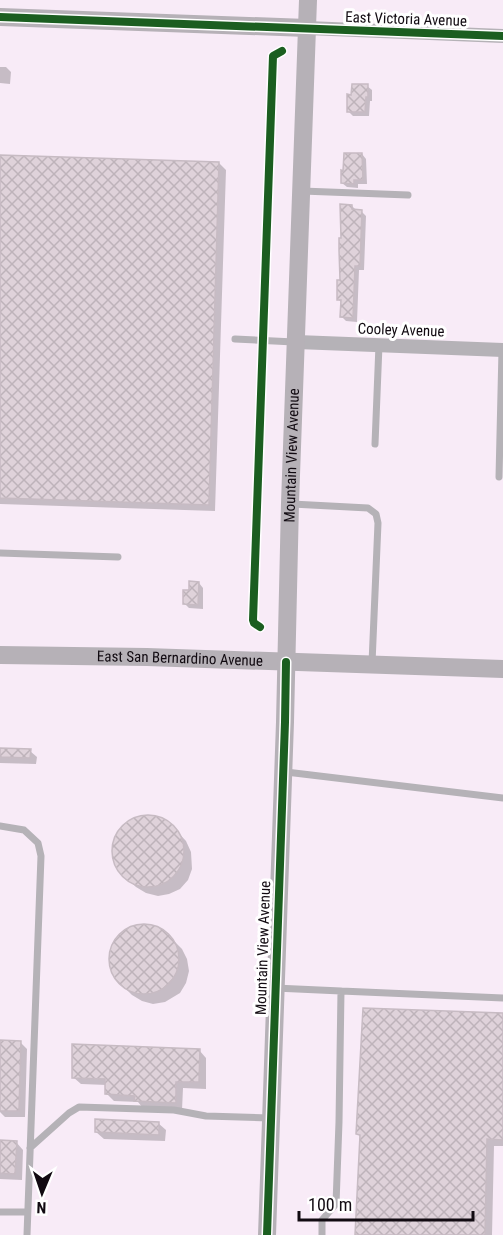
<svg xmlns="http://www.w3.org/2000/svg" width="503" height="1235" font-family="'Roboto Condensed',sans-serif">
  <defs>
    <pattern id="building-cross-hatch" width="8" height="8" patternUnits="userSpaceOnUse" patternTransform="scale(1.5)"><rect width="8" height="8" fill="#dfd2da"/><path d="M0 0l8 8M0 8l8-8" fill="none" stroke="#beb3ba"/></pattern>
  </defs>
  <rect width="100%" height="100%" fill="#f8ebf7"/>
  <path fill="#0003" d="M0 67H6L11 72 10 84 0 83Z
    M367 86 372 90V101H370L369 116H353L348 111 353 96Z
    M362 154 366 159 367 184H358V188L347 187 342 183 345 172Z
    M0 156 219 163 226 170 215 511 0 504Z
    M352 206 357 211H361L366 216 364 270H359L357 322 346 321 342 317V303L338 299 342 282Z
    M199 583 203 588V609L189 608 184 603 190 591Z
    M0 750 30 751 37 757 36 764 0 763Z
    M150 817 161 820 172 826 186 841 191 852 192 869 188 880 180 889 169 894 158 896 146 893 136 887 125 877 116 862 115 844 120 833 128 824 138 819Z
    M146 925 163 930 182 949 187 959 189 971 186 983 180 993 165 1002 153 1004 142 1001 132 995 121 984 112 969 110 958 113 946 119 936 134 927Z
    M503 1014V1146H494L492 1235H357L361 1138 358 1134Z
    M0 1041 20 1042 27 1049 25 1117H5L0 1112Z
    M199 1050 206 1058V1089L183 1088 182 1110 143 1108 138 1102 114 1101 107 1094V1085L81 1084 73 1077Z
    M158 1123 166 1130 165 1141 104 1139 96 1132Z
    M0 1142H16L23 1150 22 1180 0 1179Z"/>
  <path fill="url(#building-cross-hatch)" stroke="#c7bbc3" stroke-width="1.5" d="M352 84H368V97H366L365 112H347V94L351 95Z
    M344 153H362L363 180H354V184L341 183V170L343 171Z
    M0 155 219 162 209 505 0 498Z
    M340 204 352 205V209L362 210 360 266H355L353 318 340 317 341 300H337V280H340L339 250V238H341Z
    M189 581 199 582 198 605 183 604V590H189Z
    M0 748 31 749 30 758 0 757Z
    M112 851a36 36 0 1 1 72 0a36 36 0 1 1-72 0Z
    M109 959a35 35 0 1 1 70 0a35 35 0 1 1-70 0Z
    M363 1008 503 1013V1140L487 1139 485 1235H355L360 1135 356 1134Z
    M0 1040 21 1041 19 1111H0Z
    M72 1044 200 1049 199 1082H176V1103L134 1101 135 1096 105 1094V1079L72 1078Z
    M95 1119 159 1122V1135L95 1132Z
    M0 1140 17 1141 15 1174 0 1173Z"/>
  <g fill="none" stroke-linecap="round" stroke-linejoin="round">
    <path stroke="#b5b2b7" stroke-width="7" d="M302 191 408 195
      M235 339 294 342
      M375 444 379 345
      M499 477 502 350
      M292 504 368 508 376 514 378 523 372 663
      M0 553 118 557
      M286 772 503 798
      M0 826 24 830 38 843 41 856 27 1235
      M275 988 341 991 339 1122 336 1204 322 1220V1235
      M341 991 503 998
      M30 1148 69 1113 79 1107 174 1110 206 1116 269 1118
      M0 1212H27"/>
    <path stroke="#b5b2b7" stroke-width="14" d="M307 28 503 36
      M297 342 503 350"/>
    <g stroke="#b6b1b7" stroke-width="18">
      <path d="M0 17 307 28"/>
      <path id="s1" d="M0 655 147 657 503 669"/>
      <path id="s2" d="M267 1235 285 722 290 503 308 0"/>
    </g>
    <defs>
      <path id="cycleway" d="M0 17 503 36
        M260 627 254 623 253 620 273 56 282 51
        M267 1235 285 722 286 662"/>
    </defs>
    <use href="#cycleway" stroke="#fff" stroke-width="11"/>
    <use href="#cycleway" stroke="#1b5e20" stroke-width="8"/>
  </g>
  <g text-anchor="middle" stroke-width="6" stroke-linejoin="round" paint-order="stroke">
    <g font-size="15" fill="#110a11" stroke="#fff">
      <text transform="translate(406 19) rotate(2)" y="5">East Victoria Avenue</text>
      <text transform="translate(401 330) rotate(2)" y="5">Cooley Avenue</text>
      <text dy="5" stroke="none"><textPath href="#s2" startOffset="780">Mountain View Avenue</textPath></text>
      <text dy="5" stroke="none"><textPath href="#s1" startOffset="180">East San Bernardino Avenue</textPath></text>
      <text transform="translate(263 948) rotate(-88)" y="5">Mountain View Avenue</text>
    </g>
  </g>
  <g transform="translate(42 1193) rotate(182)" stroke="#ffffff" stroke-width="4.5" paint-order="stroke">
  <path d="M0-4.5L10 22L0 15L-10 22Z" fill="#110a11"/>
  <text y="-9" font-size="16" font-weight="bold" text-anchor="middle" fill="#110a11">N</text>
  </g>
  <path d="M299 1211v9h174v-9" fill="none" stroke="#110a11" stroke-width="3"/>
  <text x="308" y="1211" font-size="18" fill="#110a11" stroke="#ffffff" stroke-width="4.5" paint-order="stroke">100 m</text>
</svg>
